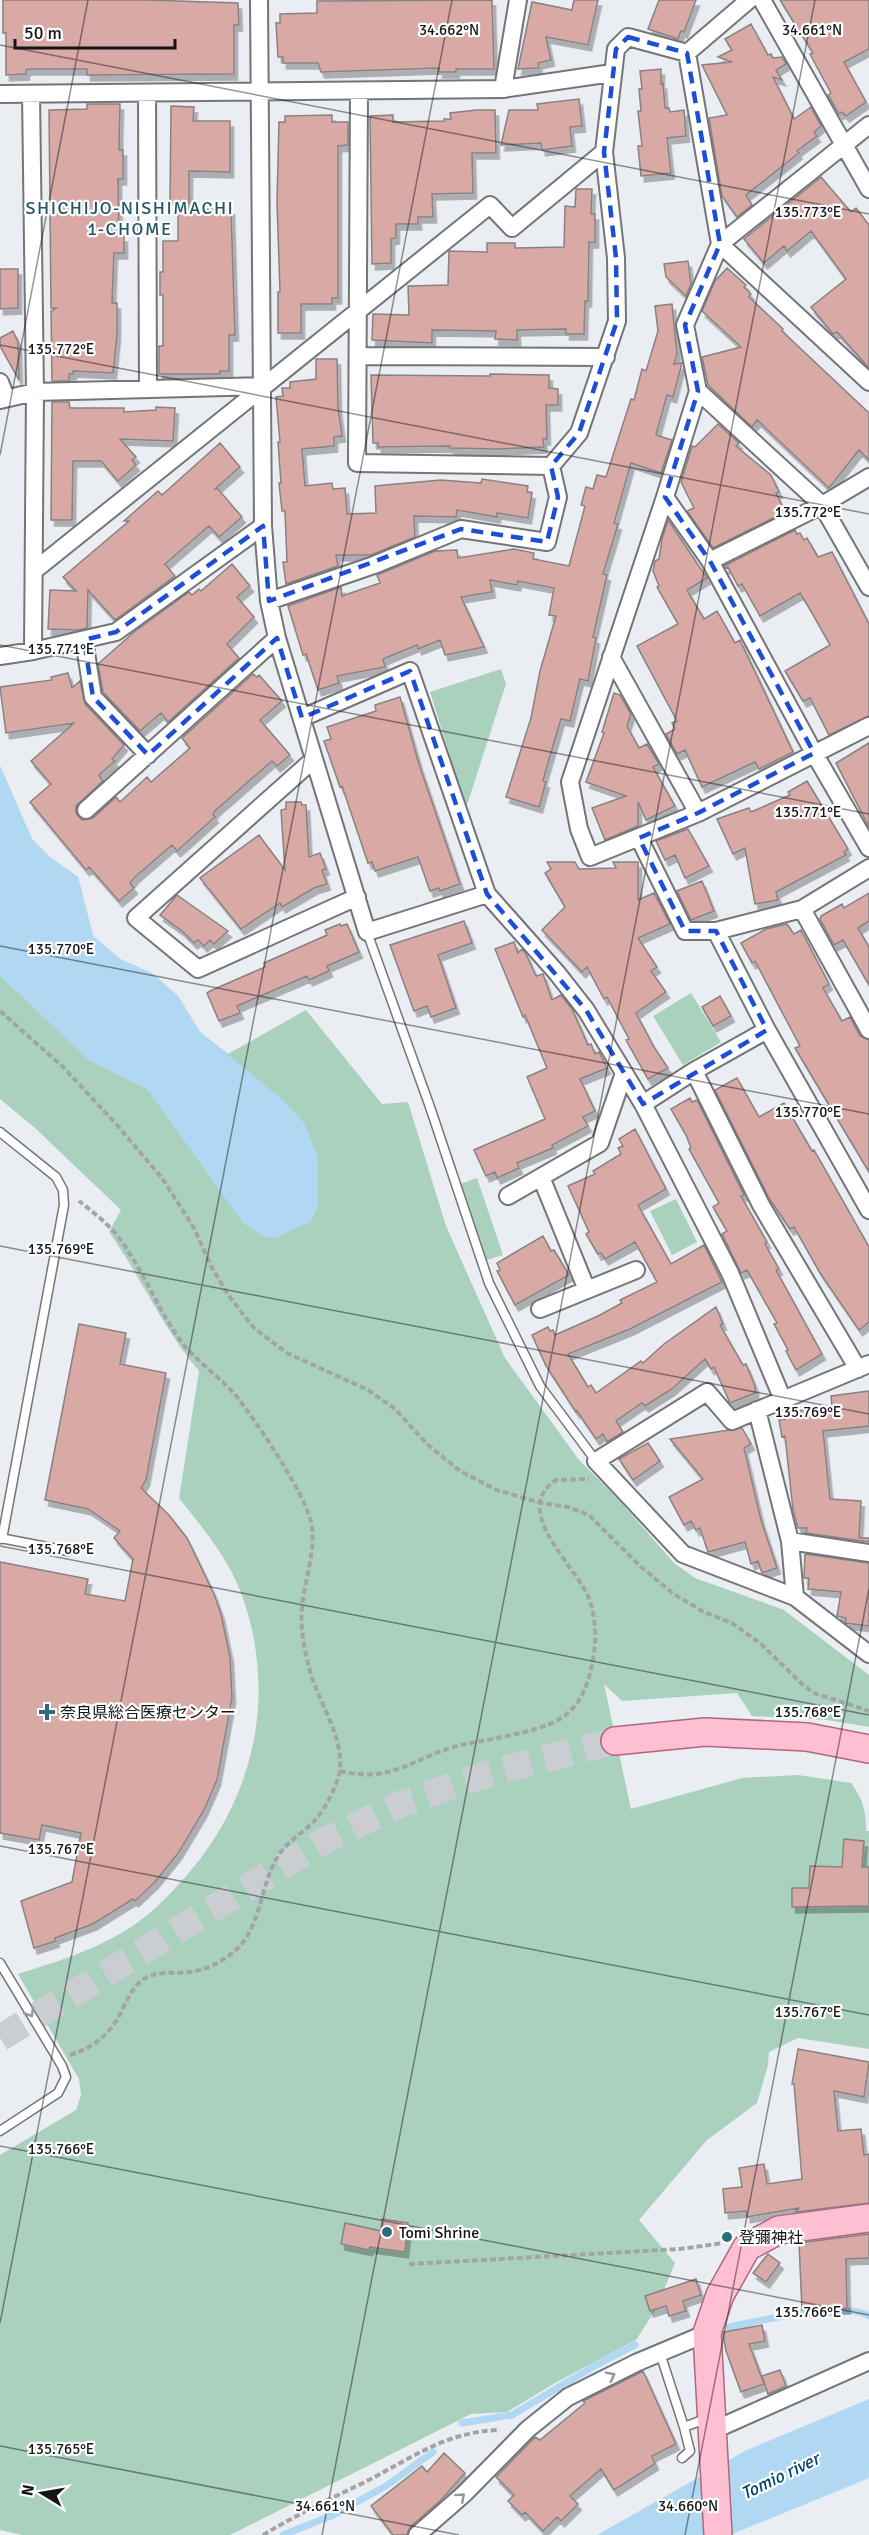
<svg xmlns="http://www.w3.org/2000/svg" width="869" height="2535" font-family="Signika,'Noto Sans JP',sans-serif">
  <defs>
    <filter id="shadow"><feDropShadow dx="3.5" dy="6" stdDeviation="0" flood-color="#0004"/></filter>
  </defs>
  <rect width="100%" height="100%" fill="#eaedf2"/>
  <path fill="#aad1be" d="M501 669 506 684 466 808 430 692Z
    M0 766 32 839 51 858 78 877 93 936 120 959 153 974 178 996 200 1032 228 1054 306 1010 382 1104 408 1102 446 1226 505 1358 579 1460 617 1498 674 1563 695 1578 784 1610 869 1675V1727L827 1720 752 1716 737 1693 622 1701 604 1684 631 1809 742 1778 798 1775 851 1783C863 1799 866 1811 866 1831H869V2049L798 2038 769 2052 768 2065 757 2103 707 2140 639 2220 675 2263 656 2309 636 2340 555 2383 507 2412 471 2414 230 2535H22L0 2530V2155L76 2110 81 2095 79 2079 18 1974C52 1963 86 1953 116 1936 141 1923 161 1904 179 1884 251 1807 278 1703 244 1601 231 1561 204 1530 179 1498L199 1371C163 1329 141 1277 109 1232L121 1210 35 1128 0 1099Z
    M691 993 721 1042 683 1065 653 1016Z
    M477 1178 503 1255 483 1261 457 1185Z
    M676 1199 697 1242 672 1255 650 1211Z"/>
  <path fill="#b1d8f3" d="M0 766 32 839 51 858 78 877 93 936 120 959 153 974 178 996 200 1032 283 1100 304 1123 318 1157V1206L310 1222 275 1238 263 1236 243 1223 147 1089 89 1060 0 976Z
    M869 2399V2478L730 2535H597L745 2451Z"/>
  <g fill="none" stroke-linecap="round" stroke-linejoin="round">
    <path stroke="#b1d8f3" stroke-width="7" d="M729 2327C760 2321 843 2300 869 2316
      M462 2423 512 2415 591 2368 635 2345
      M283 2535 333 2515 386 2486 433 2452"/>
  </g>
  <path fill="#d8a9a5" stroke="#898282" stroke-width="1.5" filter="url(#shadow)" d="M3 0H148L238 3 239 25H234V74L87 75V69H29L26 70V74L6 75V33H3Z
    M492 0 494 69H456V72H439V68L321 72 318 63H283V57H278L276 23H280V14L317 13V1Z
    M574 0H598L588 45 546 37 551 60 538 63 539 68 518 69 532 2 572 10Z
    M659 0H696L684 32 681 31 678 39 648 29Z
    M780 0H869V49L844 62 866 102 846 116 842 112 839 114 828 95 831 93 810 54 813 53Z
    M751 24 768 55 771 54 773 58 782 57 786 64 776 70 782 80 773 77 794 119 811 107 821 126 814 132 817 136 797 151 799 153 746 195 752 205 737 217 722 196 709 118 727 115 702 65 732 62 718 57 732 50 725 39Z
    M661 69V84L663 83 665 108H669L670 112 684 110 686 136 667 138 671 173 641 176 638 146H642L638 111H641L639 89H642L640 71Z
    M579 99 582 126 570 127 572 146 542 150 541 143 501 145 509 110H538L537 104Z
    M87 104H120L119 150H123V179H118L119 236H124V253H114L112 303H117V335L113 373 73 371V374H69V381H52L51 311 56 308H51L49 110 87 109Z
    M171 106 194 107 193 121H230V172L189 171V203L170 204Z
    M477 110H495L496 153H472L473 193 432 194 433 217H418V224H396V238L391 239V263L372 264 370 116 393 115V122L444 121V119H451L450 113Z
    M332 115V122H348V145L338 146V298H332V304H301V333H278V292H280L277 202 279 122H285V116Z
    M821 177 851 212 856 208 869 225V368L837 332 833 334 811 307 846 279 811 231 787 251 784 246 764 263 744 239Z
    M576 189H592L591 214H595V242H589L588 301H585L584 334H566V329L517 330V340L495 339 496 331 432 330V343L372 340 373 314 409 315 408 286 448 285 449 251 487 252V243H515V248L564 247 565 206 575 207Z
    M231 209 235 335H229V371H220V374H159V346H163V295H160V272H163V241H178V210Z
    M688 261 691 284 686 296 666 277 664 264Z
    M727 268 746 285 744 287 751 294 749 297 783 329 782 331 869 413V460L859 450 829 488 757 420 752 427 708 385 702 357 741 347 702 311 715 281Z
    M0 269H18V308L0 309Z
    M672 304 677 354 674 364 682 363 673 397 667 395 656 435 672 440 661 473 631 463 614 523 618 524 603 574 607 575 593 637 596 638 588 681 580 679 570 721 561 719 545 773 543 781 546 782 539 807 506 797 531 718 540 671 556 616 549 615 554 588 518 581 517 585 490 580 492 592 461 597 484 647 445 655 440 640 418 649 417 645 383 659 385 667 337 676 339 683 318 690 306 654 303 655 288 606 341 587 342 596 380 583 377 575 435 551 457 550 458 558 514 549 534 553 533 559 569 566 585 506 581 505 586 487 593 489 597 475 606 477 631 399 634 400 642 369 646 371 658 331 655 306Z
    M13 331 18 342 19 380 0 346V338Z
    M316 359H337L338 407 342 436 334 437V446L302 449 305 486 332 483 333 489 345 488 347 514 376 513 375 486 441 480 481 483 482 479 528 486 527 492 532 493 528 518 497 513V517L457 510 456 517 414 516 415 537 371 555H336L338 566 286 584 283 562H287L285 511H282L279 483H281L278 442H280L276 397 283 396 282 388H290V382L316 379Z
    M490 374 549 375V388L558 389V405H546L547 439H543L544 447 498 449 450 448V446L378 447V443H373L371 375 490 376Z
    M52 402H69L70 408H124V412L156 410V407L175 408 173 441 120 439 136 457 132 460 136 465 118 481 101 461H73L72 520H51Z
    M718 424 739 443 736 446 771 475 779 492 776 493 785 512 713 548 687 511 694 508 681 482 692 446 695 447Z
    M220 443 240 467 215 489H218L242 517 219 537 209 526 165 564 175 576 115 620 88 590 87 628 78 630 48 629 50 590 76 591 63 577 129 521H124L158 491 162 495Z
    M668 520 707 578 687 590 704 619 717 611 735 643 740 640 793 752 759 769 755 762 702 787 685 750 677 754 666 734 675 729 672 723 677 721 637 646 678 624 657 587 659 586 653 571 655 561 659 559 662 539Z
    M795 530 797 534 800 533 804 540 807 538 818 557 832 552 869 624V716L829 735 810 698 803 701 785 671 830 645 808 606 800 593 760 616 742 584 738 586 728 567 726 568 724 566Z
    M232 564 250 586 237 597 254 617 227 644 239 658 168 722 161 713 140 731 103 692 98 664 134 632 189 592 192 595 199 589 201 591Z
    M68 673 72 688 80 681 85 704 124 745 112 759 115 761 99 775 103 781 76 806V813L82 820 93 818 116 797 120 802 147 777 151 782 190 748 182 738 253 674 257 677 259 675 282 701 260 720 290 755 277 766 272 761 215 811 213 815 215 817 177 851 172 845 135 877 130 883 134 888 119 901 89 867 86 870 30 802 51 784 31 761 74 723 6 733 0 687 52 680 51 677Z
    M614 693 620 695 631 714 627 726 639 748 647 744 659 764 653 767 675 806 646 820 638 802V826L605 840 592 808 626 796 586 782 604 733 602 732Z
    M400 697 419 764 460 884 440 891 439 888 430 891 418 857 375 871 372 862 368 863 342 786 340 787 324 741 331 739 327 727 376 711 375 705Z
    M869 743V827L836 763Z
    M807 781 848 849 844 852 846 855 776 892 778 900 755 904 745 848 733 854 717 819 749 808 751 812 790 795 788 792Z
    M286 802H301L302 805H306L309 857 320 853 326 869 322 870 327 884 314 888 282 907 280 903 241 929 200 878 259 835 285 870 281 810 286 809Z
    M688 829 709 866 685 878 675 855 665 860 656 841Z
    M547 862H575L579 869 616 868 613 862H638V900L654 893 670 924 638 938 657 967 651 971 666 992 636 1013 654 1047 668 1068 648 1079 626 1040 629 1039 607 997 604 999 587 967 582 972 542 930 565 907 545 873 551 869Z
    M702 881 714 911 691 920 677 891Z
    M869 893V921L858 928 869 947V985L843 940 834 945 820 919 821 916 842 904 844 908Z
    M177 895 228 931 214 944 210 940 204 946 198 940 194 943 182 931 160 915Z
    M464 921 472 943 438 955 456 1008 431 1017 427 1006 414 1011 390 945Z
    M340 924 341 926 347 924 359 952 327 966 329 971 309 980 307 976 237 1006 240 1013 219 1021 207 993 210 991 265 967 264 963 327 935 325 930Z
    M787 924 794 934 801 930 829 984 823 988 842 1021 850 1017 860 1036 869 1040V1172L795 1048 800 1046 755 961 752 963 741 943 766 929Z
    M514 942 518 953 522 949 526 954 536 976 543 974 552 1000 561 995 572 1009 588 1045 591 1044 595 1054 599 1052 607 1068 580 1079 595 1111 583 1117 588 1126 552 1145 553 1148 517 1163 519 1168 497 1178 495 1172 486 1176 474 1150 545 1119 527 1077 547 1068 525 1015 523 1017 495 949Z
    M720 996 731 1016 713 1026 702 1007Z
    M737 1078 759 1117 784 1103 812 1151 814 1150 869 1247V1322L859 1330 820 1273 794 1227 790 1229 769 1198 715 1090Z
    M690 1098 692 1102 697 1100 744 1195 741 1196 767 1242 765 1244 779 1269 776 1270 822 1354 796 1370 786 1351 788 1350 774 1324 777 1323 747 1270 741 1273 722 1234 727 1231 713 1207 719 1203 689 1149 691 1148 686 1135 671 1109Z
    M635 1129 666 1189 638 1205 671 1264 704 1245 722 1282 630 1329 568 1354 588 1387 591 1385 596 1393 641 1361 643 1363 664 1344 716 1307 723 1324 720 1325 743 1365 746 1364 755 1386V1393L730 1403 714 1367 711 1369 705 1359 672 1389 645 1406 642 1403 616 1421 623 1432 607 1442 603 1434 596 1439 577 1411 576 1412 546 1366 532 1335 548 1327 550 1331 553 1330 555 1335 598 1316 622 1303 620 1300 657 1282 635 1242 605 1259 601 1253 598 1254 586 1234 589 1232 568 1186 595 1174 593 1171 621 1154 618 1148 623 1146 619 1139Z
    M543 1236 551 1251 554 1250 569 1275 515 1305 497 1271 500 1270 497 1263Z
    M79 1324 126 1333 120 1364 166 1373 146 1480 141 1488 169 1515 187 1538 214 1594 221 1614 230 1657 232 1698 217 1780 204 1810 179 1852 155 1882 135 1901 133 1899 93 1924 55 1938 56 1941 34 1948 21 1901 72 1882 81 1833 42 1825 39 1840 0 1833V1562L88 1579 85 1594 125 1601 133 1559 114 1538 120 1531 88 1509 45 1500Z
    M869 1391V1426L823 1431 830 1499 861 1501 859 1538H869V1542L806 1533 807 1528H798L793 1510 785 1436 782 1437 779 1420 787 1419 786 1412 832 1407 831 1396Z
    M742 1428 751 1444 744 1448 761 1520 777 1568 762 1573 758 1561 751 1564 745 1542 708 1552 700 1528 696 1530 691 1521 684 1525 669 1497 703 1479 670 1439Z
    M648 1443 660 1461 633 1480 619 1459Z
    M805 1554 869 1563V1626L845 1623 846 1618 837 1616 841 1592 808 1589 809 1578H804Z
    M844 1839 864 1841 862 1867H869V1906L792 1907V1888H809L810 1866 842 1867Z
    M798 2049 869 2062 864 2097 834 2091 838 2131 861 2129 864 2155 869 2154V2203L796 2212 799 2208 747 2217 746 2211 725 2213 723 2189 742 2187 739 2168 764 2164 767 2184 802 2179 794 2084H792Z
    M382 2219 408 2223 405 2252 370 2247 369 2250 341 2244 345 2223 381 2231Z
    M869 2234V2258L846 2259 847 2308 802 2310 799 2243Z
    M768 2254 780 2263 766 2282 753 2273Z
    M696 2279 701 2295 683 2301 686 2311 669 2316 666 2306 650 2311 645 2296Z
    M762 2325 765 2341 749 2344 764 2384 741 2392 726 2351 723 2335 724 2332Z
    M780 2370 786 2386 768 2394 762 2376Z
    M643 2371 676 2444 652 2456 655 2464 614 2490 601 2469 570 2496 578 2504 561 2521 557 2517 543 2531 525 2512 522 2515 508 2501 514 2495 496 2477 535 2437 540 2440 585 2403 583 2401Z
    M444 2453 465 2473 440 2501 410 2527 407 2535H393L371 2506 422 2466 427 2472Z"/>
  <g fill="none" stroke-linecap="round" stroke-linejoin="round">
    <path stroke="#cacdd1" stroke-width="27" stroke-dasharray="27 14" stroke-linecap="butt" d="M0 2038 324 1841 398 1805 490 1773 615 1741"/>
    <defs>
      <path id="lane" d="M367 932 430 1107 489 1283 540 1386 596 1461
        M0 1132 56 1177 63 1190 64 1205 2 1539
        M0 1538 68 1551
        M0 1963 62 2066 66 2077 58 2093 0 2131
        M660 2353 684 2427 708 2418
        M682 2458 690 2451 684 2427"/>
      <path id="street" d="M259 0 263 526 269 601 277 638 367 932 487 894
        M762 0 869 189
        M687 53 720 244 869 382
        M503 89 518 0
        M359 92 357 463 551 466
        M147 93 148 389
        M0 94 503 89 612 73
        M31 94 35 392 33 651
        M869 125 720 244 685 325 698 391 665 497 570 782 579 829 590 857 698 813 869 726
        M359 356 606 357
        M0 382 6 398
        M698 391 822 505 869 587
        M0 400 35 392 262 386
        M665 497 710 561 814 753 869 848
        M710 561 822 505 869 477
        M35 570 490 205 512 228 604 152
        M269 601 374 565 461 529 547 542 558 497 551 466 579 433 617 321 616 258 604 152 616 49 628 37 687 53 749 0
        M84 640 93 697 148 755
        M0 656 33 651 116 632 263 526
        M611 657 698 813
        M302 718 410 671 487 894 557 973 586 1010 643 1104 730 1273 783 1400
        M314 759 136 918 198 969 357 897
        M86 810 277 638
        M639 838 685 931H716L802 909 869 868
        M802 909 869 1030
        M716 931 767 1030 869 1210
        M694 1071 761 1205 858 1369
        M643 1104 694 1071 767 1030
        M541 1177 587 1290
        M508 1196 600 1143 624 1073
        M540 1309 636 1270
        M869 1364 732 1421 707 1392 596 1461 683 1554 795 1597 869 1654
        M757 1410 790 1541 795 1597
        M790 1541 869 1553
        M712 2431 869 2361
        M417 2535 464 2494 528 2429 568 2397 638 2362 707 2333"/>
      <path id="primary" d="M615 1741 705 1732 807 1737 869 1749
        M718 2535 707 2333 720 2295 747 2247 779 2230 869 2218"/>
    </defs>
    <use href="#lane" stroke="#73757a" stroke-width="11"/>
    <use href="#street" stroke="#73757a" stroke-width="20"/>
    <use href="#primary" stroke="#ad687e" stroke-width="30"/>
    <path stroke="#a2a4a8" stroke-width="4" stroke-dasharray="6 3" stroke-linecap="butt" d="M0 1011 63 1067 116 1124 162 1178 194 1228 211 1266 228 1295 254 1328 287 1353 368 1390 395 1409 427 1444 460 1471 497 1490 541 1503 568 1507 589 1515 639 1565 672 1593 704 1612 732 1623 761 1644 803 1685 814 1693 869 1711
      M340 1771C393 1784 413 1757 461 1745 489 1739 534 1733 558 1720 574 1711 584 1695 589 1677 596 1652 598 1627 590 1601 580 1569 508 1511 556 1480L589 1479
      M70 2055C91 2049 109 2035 119 2016 126 2003 131 1989 142 1980 155 1970 174 1974 189 1972 208 1970 228 1959 241 1945 262 1919 261 1883 278 1856 288 1840 305 1832 317 1818 326 1807 338 1784 340 1770 343 1733 317 1701 309 1667 304 1649 300 1626 302 1608 304 1581 317 1550 311 1522 303 1490 258 1424 237 1397 221 1378 199 1363 183 1344 161 1315 148 1281 128 1251 116 1230 98 1216 79 1201
      M409 2264 680 2249 723 2243
      M263 2535C296 2515 330 2499 365 2482 410 2459 447 2431 500 2430"/>
    <use href="#lane" stroke="#fff" stroke-width="8"/>
    <use href="#street" stroke="#fff" stroke-width="16"/>
    <use href="#primary" stroke="#ffbfd3" stroke-width="27"/>
  </g>
  <defs><path id="oneway-chevron" d="M-2-3.5L2.5 0L-2 3.5" fill="none" stroke-width="1.6" stroke-linecap="round" stroke-linejoin="round" transform="scale(1.5)"/></defs>
  <g stroke="#959697">
    <use href="#oneway-chevron" transform="translate(30 2013) rotate(59)"/>
    <use href="#oneway-chevron" transform="translate(611 2376) rotate(-27)"/>
    <use href="#oneway-chevron" transform="translate(461 2497) rotate(-42)"/>
  </g>
  <path fill="none" stroke="#1d4ed8" stroke-width="4.5" stroke-dasharray="12 8" stroke-linejoin="round" d="M628 37 687 53 720 244 685 325 698 391 665 497 710 561 814 753 698 813 639 838 685 931H716L767 1030 643 1104 586 1010 487 894 410 671 302 718 277 638 148 755 93 697 84 640 116 632 263 526 269 601 461 529 547 542 558 497 551 466 579 433 617 321 616 258 604 152 616 49Z"/>
  <path fill="none" stroke="#141517" stroke-width="1.5" stroke-opacity="0.45" d="M0 45 869 214M0 345 869 514M0 455 88 0M0 645 869 814M0 946 869 1114M0 1246 869 1414M0 1546 869 1715M0 1846 869 2015M0 2146 869 2315M0 2323 452 0M0 2446 459 2535M322 2535 815 0M685 2535 869 1589"/>
  <g fill="#2b6d7f" stroke="#fff" stroke-width="2">
    <path d="M44 1703h6v6h6v6h-6v6h-6v-6h-6v-6h6z"/>
    <circle cx="387" cy="2232" r="6"/>
    <circle cx="727" cy="2237" r="6"/>
  </g>
  <g text-anchor="middle" stroke-width="4.5" stroke-linejoin="round" paint-order="stroke">
    <g font-size="16" fill="#141517" stroke="#fff" text-anchor="start">
      <text x="60" y="1718">奈良県総合医療センター</text>
      <text x="399" y="2238">Tomi Shrine</text>
      <text x="739" y="2243">登彌神社</text>
    </g>
    <g font-size="18" letter-spacing="1.5" fill="#225665" stroke="#fff">
      <text x="130" y="214">SHICHIJO-NISHIMACHI<tspan x="130" dy="21">1-CHOME</tspan></text>
    </g>
    <g font-size="18" font-style="italic" fill="#00486b" stroke="#fff">
      <text transform="translate(780 2476) rotate(-26)" y="6">Tomio river</text>
    </g>
  </g>
  <g font-size="15" text-anchor="middle" fill="#141517" stroke="#fff" stroke-width="4.5" stroke-linejoin="round" paint-order="stroke">
    <text x="449" y="35">34.662°N</text>
    <text x="812" y="35">34.661°N</text>
    <text x="808" y="217">135.773°E</text>
    <text x="61" y="354">135.772°E</text>
    <text x="808" y="517">135.772°E</text>
    <text x="61" y="654">135.771°E</text>
    <text x="808" y="817">135.771°E</text>
    <text x="61" y="954">135.770°E</text>
    <text x="808" y="1117">135.770°E</text>
    <text x="61" y="1254">135.769°E</text>
    <text x="808" y="1417">135.769°E</text>
    <text x="61" y="1554">135.768°E</text>
    <text x="808" y="1717">135.768°E</text>
    <text x="61" y="1854">135.767°E</text>
    <text x="808" y="2017">135.767°E</text>
    <text x="61" y="2154">135.766°E</text>
    <text x="808" y="2317">135.766°E</text>
    <text x="61" y="2454">135.765°E</text>
    <text x="325" y="2511">34.661°N</text>
    <text x="688" y="2511">34.660°N</text>
  </g>
  <g transform="translate(42 2493) rotate(281)" stroke="#ffffff" stroke-width="4.5" paint-order="stroke">
  <path d="M0-4.5L10 22L0 15L-10 22Z" fill="#141517"/>
  <text y="-9" font-size="16" font-weight="bold" text-anchor="middle" fill="#141517">N</text>
  </g>
  <path d="M15 39v9h160v-9" fill="none" stroke="#141517" stroke-width="3"/>
  <text x="24" y="39" font-size="18" fill="#141517" stroke="#ffffff" stroke-width="4.5" paint-order="stroke">50 m</text>
</svg>
